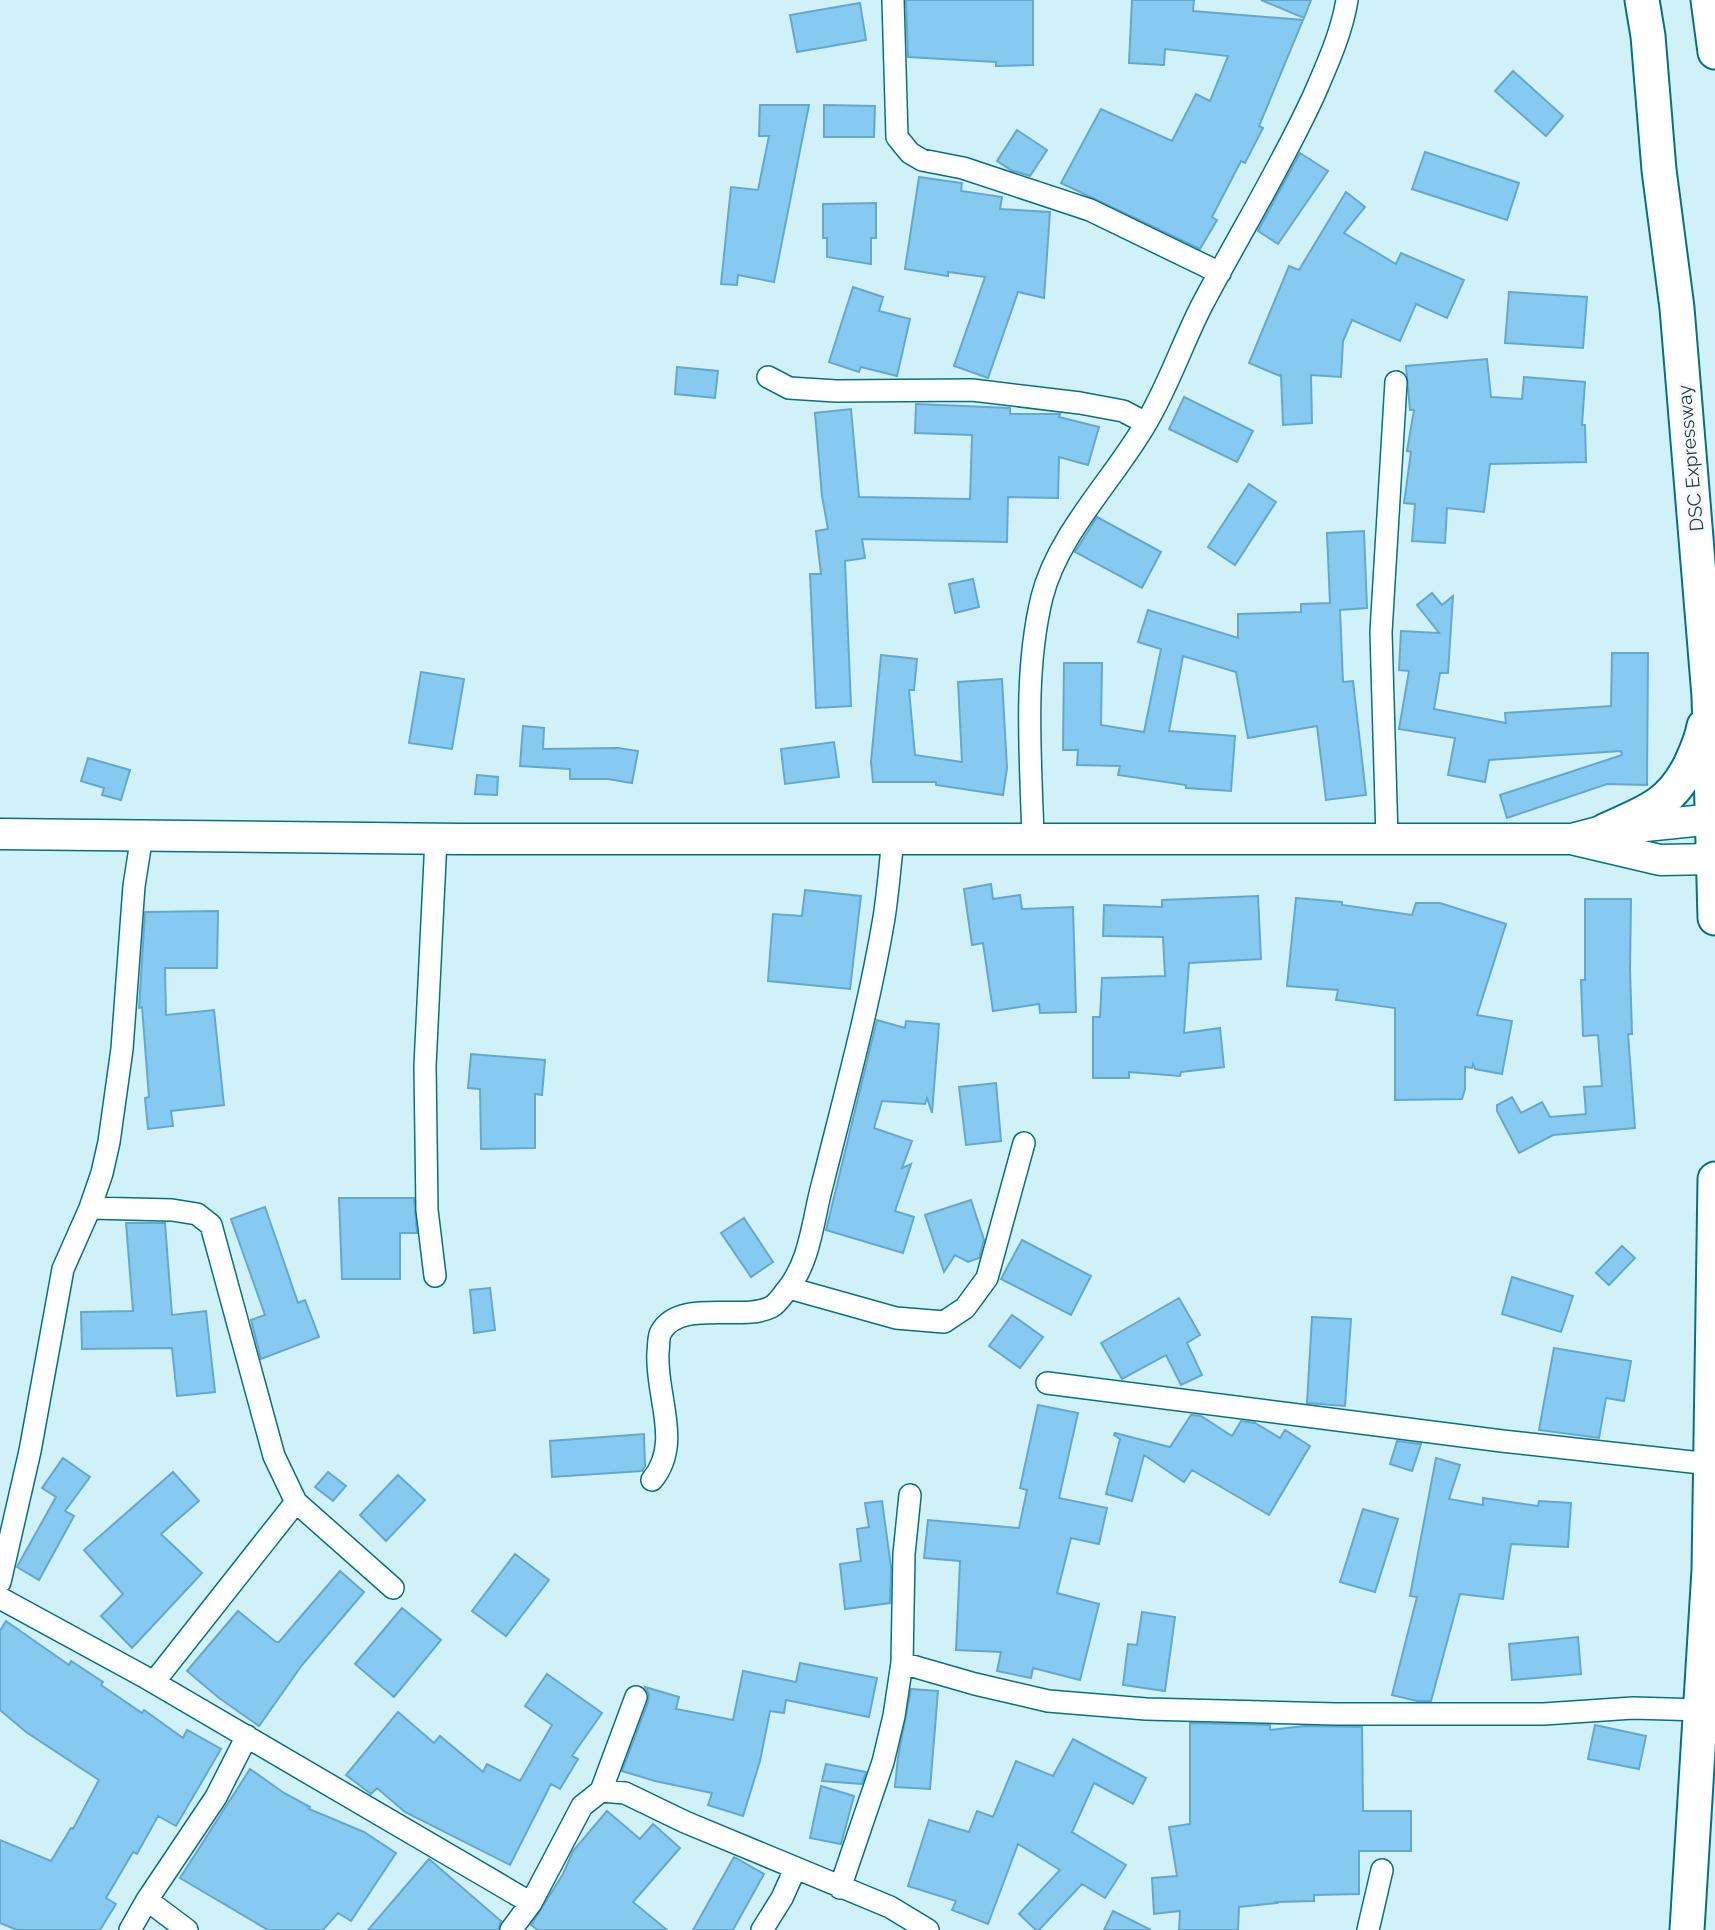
<svg xmlns="http://www.w3.org/2000/svg" width="1715" height="1930" font-family="Raleway,sans-serif">
  <rect width="100%" height="100%" fill="#d1f1f9"/>
  <path fill="#86caf1" stroke="#64a8cd" stroke-width="2" d="M906 0H1033V65L996 66V62L908 57Z
    M1132 0H1194L1193 11 1303 20 1259 126 1263 128 1245 163 1241 161 1212 217 1217 220 1200 249 1061 183 1101 109 1172 141 1196 94 1210 101 1228 56 1165 49 1164 65 1129 63Z
    M1261 0H1311L1304 18Z
    M860 3 866 40 797 52 790 15Z
    M1513 71 1563 116 1546 136 1495 91Z
    M760 105H809L774 282 738 275 737 285 721 284 731 187 758 190 769 136H759Z
    M824 105 875 106 874 137H824Z
    M1017 130 1047 150 1030 176 1011 170 997 161Z
    M1425 152 1519 183 1507 220 1412 189Z
    M1300 153 1328 171 1278 244 1258 231Z
    M919 177 962 183 961 191 1002 197 1000 209 1050 212 1044 298 1018 292 988 378 954 366 985 277 948 272V276L905 269Z
    M1346 192 1365 207 1344 233 1396 264 1401 253 1464 280 1447 318 1416 304 1400 341 1352 320 1343 341 1341 377 1311 375 1312 423 1283 425 1281 374 1280 376 1249 363 1289 266 1299 270Z
    M876 203V238H871V264L827 257V238H823V204Z
    M853 287 883 297 879 311 910 319 897 376 861 367 859 372 829 362Z
    M1509 292 1587 297 1583 348 1505 343Z
    M1487 359 1491 397 1522 399 1524 377 1585 382 1582 425H1585L1586 462 1490 464 1484 512 1447 508 1445 543 1412 541 1415 504 1404 503 1411 452 1407 451 1414 410H1410L1406 366Z
    M677 367 718 371 715 398 675 394Z
    M1184 397 1253 431 1237 462 1169 429Z
    M916 404 1010 408V414H1060L1059 417 1099 427 1088 465 1059 457 1058 498 1008 497 1007 542 862 539 865 558 845 561 851 706 816 708 810 574H821L816 531 828 529 822 496 815 413 851 409 859 497 970 499 972 435 915 433Z
    M1249 484 1276 502 1235 565 1208 547Z
    M1097 517 1161 552 1142 588 1075 552Z
    M1364 531 1367 608 1340 610 1343 682 1353 681 1366 795 1326 800 1317 726 1248 738 1236 672 1183 656 1169 731 1235 736 1231 791 1186 788V785L1118 775 1120 766 1077 765 1078 750H1063L1064 663H1102L1101 725 1144 732 1161 649 1138 642 1148 610 1238 638V614L1301 612V604L1330 603 1327 533Z
    M973 579 979 607 955 613 949 584Z
    M1432 593 1442 605 1453 596 1448 673H1440L1434 709 1506 723 1505 713 1611 706 1612 653H1648L1647 785 1607 784 1507 818 1500 795 1622 755 1621 751 1489 760 1485 782 1448 775 1455 738 1399 729 1409 671 1399 670 1401 631 1439 633 1417 605Z
    M881 655 917 659 914 690H909L915 755 962 762 958 682 1002 679 1007 768 1003 795 936 785V782H873L871 762Z
    M421 672 464 679 452 749 409 743Z
    M523 726 544 728 543 749 618 748 638 751 632 783 608 779H570V769L520 766Z
    M834 742 839 777 785 784 781 749Z
    M88 758 130 770 121 800 102 795 104 788 81 781Z
    M477 775 498 777 497 795 475 794Z
    M991 884 993 899 1020 895 1022 909 1073 907 1076 1012 1040 1013 1039 1004 993 1011 983 943 972 945 964 889Z
    M805 890 861 896 850 989 768 981 773 914 802 916Z
    M1258 896 1261 959 1189 963 1184 1033 1220 1028 1224 1067 1181 1072 1180 1076 1129 1072V1078H1093V1017H1100L1102 978 1165 976 1163 937 1103 936 1104 905 1162 907V900Z
    M1296 898 1342 902V905L1412 915 1416 903H1440L1506 924 1477 1015 1512 1021 1502 1074 1475 1069 1473 1064 1472 1068 1465 1067V1089L1462 1099 1395 1100V1008L1336 1000 1338 990 1287 986Z
    M1585 899H1631L1630 969 1632 1034H1628L1635 1128 1553 1135 1519 1153 1497 1111V1105L1512 1097 1521 1113 1542 1102 1550 1117 1586 1114 1584 1087 1602 1086 1598 1035 1583 1036 1581 980H1585Z
    M218 911 217 968H165L166 1015 214 1010 224 1105 171 1111 173 1126 148 1129 145 1098 149 1097 142 1007 139 1008 145 912Z
    M877 1020 905 1028 906 1021 939 1024 932 1113 927 1098 925 1104 882 1101 874 1128 912 1141 902 1168 911 1164 895 1211 914 1217 903 1253 826 1230Z
    M471 1054 545 1060 542 1095 535 1094V1148L481 1149 480 1089 468 1088Z
    M996 1083 1001 1141 966 1145 959 1087Z
    M339 1198H414L417 1233H400V1279H342Z
    M971 1200 984 1240 979 1258 968 1262 955 1255 944 1272 925 1215Z
    M265 1207 298 1303 305 1300 319 1337 261 1359 251 1320 265 1315 231 1219Z
    M744 1218 773 1262 751 1277 721 1233Z
    M126 1223H165L172 1315 206 1311 215 1392 177 1396 172 1348 82 1349 81 1312 133 1311Z
    M1022 1240 1091 1276 1071 1315 1001 1279Z
    M1622 1246 1635 1258 1609 1285 1596 1273Z
    M1512 1277 1573 1296 1561 1332 1502 1314Z
    M490 1288 495 1330 474 1333 470 1290Z
    M1179 1298 1200 1335 1187 1343 1202 1375 1181 1385 1166 1355 1122 1379 1101 1343Z
    M1012 1315 1043 1337 1020 1368 989 1346Z
    M1312 1317 1351 1319 1345 1406 1307 1403Z
    M1554 1348 1631 1361 1624 1401 1606 1398 1599 1438 1539 1430Z
    M1038 1405 1078 1413 1059 1498 1107 1508 1099 1544 1071 1538 1057 1593 1099 1604 1080 1680 1033 1668 1031 1678 997 1671 1001 1652 956 1650 960 1561 924 1558 928 1520 1019 1528 1027 1490 1020 1488Z
    M1191 1415 1201 1416 1232 1436 1241 1421 1255 1423 1280 1438 1285 1430 1310 1446 1269 1515 1192 1470 1184 1482 1144 1455 1132 1501 1106 1494 1120 1439 1114 1435 1115 1433 1170 1447Z
    M644 1434 645 1466 642 1471 552 1477 550 1441Z
    M1397 1441 1421 1444 1412 1471 1390 1464Z
    M63 1458 90 1477 65 1511 74 1516 39 1580 17 1567 56 1497 42 1488Z
    M1436 1458 1460 1465 1449 1499 1483 1505V1498L1538 1506 1539 1501 1571 1503 1568 1547 1511 1544 1503 1599 1460 1594 1431 1701H1417L1392 1695 1417 1597 1410 1596Z
    M173 1472 199 1501 161 1534 202 1573 132 1648 101 1616 123 1594 84 1550Z
    M328 1472 346 1486 333 1501 315 1487Z
    M398 1475 425 1500 386 1541 360 1515Z
    M882 1501 891 1567 890 1603 845 1609 840 1564 861 1561 857 1529 869 1527 865 1503Z
    M1363 1509 1398 1519 1375 1592 1340 1582Z
    M515 1554 549 1580 506 1636 472 1611Z
    M340 1571 364 1592 302 1665 259 1726 219 1698 187 1671 238 1611 276 1642H279Z
    M402 1608 441 1640 394 1697 355 1664Z
    M1142 1612 1175 1617 1165 1691 1123 1685 1128 1644 1137 1645Z
    M6 1621 69 1665 71 1661 103 1682 101 1685 142 1713 144 1710 183 1738 187 1730 221 1749 176 1826 158 1816 137 1854 133 1852 106 1898 116 1904 100 1930H17L0 1923V1840L51 1861 71 1828 73 1829 99 1780 26 1732 0 1710V1631Z
    M1578 1637 1581 1674 1512 1680 1509 1644Z
    M800 1663 877 1678 869 1717 786 1700 784 1713 770 1711 760 1761 743 1816 708 1805 712 1793 655 1781 622 1771 648 1702 649 1694 645 1687 679 1697 676 1709 733 1720 743 1671 796 1682Z
    M547 1674 602 1713 572 1756 578 1759 560 1789 551 1784 510 1865 405 1812 377 1788 371 1794 346 1775 398 1712 434 1743 440 1736 483 1772 487 1764 520 1781 552 1725 525 1706Z
    M911 1689 938 1691 930 1789 895 1787 898 1757Z
    M1190 1723 1270 1725V1730L1304 1726 1362 1727 1363 1811H1411V1851H1359V1894L1314 1895V1901L1276 1902 1277 1903 1239 1907 1238 1930H1179L1180 1911 1154 1914 1152 1878 1177 1876 1169 1827 1190 1824Z
    M1595 1725 1646 1736 1639 1769 1588 1759Z
    M1073 1739 1146 1778 1133 1804 1094 1783 1072 1832 1126 1865 1105 1898 1082 1884 1039 1930H1036L1019 1914 1060 1870 1018 1844 988 1924 952 1910 956 1901 908 1886 929 1820 969 1832 977 1811 993 1817 1016 1761 1053 1776Z
    M826 1764 866 1772 862 1784 822 1781Z
    M250 1769 284 1793 310 1807 309 1809 364 1832 396 1853 351 1921 338 1913 323 1930H268L180 1878Z
    M821 1786 854 1796 841 1844 810 1838Z
    M607 1811 640 1839 653 1824 680 1848 633 1902 667 1930H538L531 1925 563 1874 573 1851Z
    M734 1857 764 1874 733 1930H693Z
    M429 1859 501 1921 498 1930H368Z
    M1113 1911 1151 1930H1104Z"/>
  <g fill="none" stroke-linecap="round" stroke-linejoin="round">
    <defs>
      <path id="street" d="M893 0 897 137 910 153 922 160 963 168 1090 210 1220 273
        M768 377 789 388 836 391 972 390 1080 403 1123 411 1146 423
        M1387 838 1381 632 1396 382
        M1033 840C1031 760 1023 675 1042 597 1058 534 1113 480 1145 425 1168 387 1182 344 1202 305 1239 235 1281 167 1314 95 1327 65 1342 32 1347 0
        M90 1208 172 1210 197 1214 211 1225 274 1456 296 1502 393 1588
        M435 1276 427 1210 425 1066 436 839
        M789 1288 896 1318 944 1322 965 1308 987 1278 1024 1143
        M1047 1383 1502 1441 1710 1464
        M652 1480C683 1443 655 1395 658 1352 659 1346 658 1337 661 1332 680 1298 743 1322 771 1307 777 1304 782 1296 786 1291 811 1262 813 1217 823 1182 845 1094 869 1007 884 918 888 892 890 865 893 839
        M0 1582 30 1451 63 1269 90 1208 102 1173 109 1142 122 1049 134 886 142 835
        M0 1598 143 1676 531 1903
        M902 1663 975 1684 1048 1701 1146 1709 1335 1714H1544L1633 1708 1702 1710
        M154 1682 296 1502
        M601 1791 636 1697
        M840 1888 883 1762 894 1716 902 1663 904 1554 910 1495
        M147 1900 187 1930
        M130 1930 147 1900 216 1797 247 1736
        M511 1930 531 1903 582 1806 601 1791 625 1793 685 1822 890 1907 928 1930
        M762 1930 782 1898 795 1869
        M1368 1930 1382 1870"/>
      <path id="secondary" d="M0 834 460 839H1572L1606 830 1715 819
        M1575 840 1660 860 1715 859"/>
      <path id="primary" d="M1642 0 1648 36 1659 170 1677 308 1709 696 1715 918
        M1708 0 1715 52
        M1606 830C1646 812 1671 805 1691 763 1696 752 1702 739 1704 726
        M1687 1930 1709 1570 1715 1179"/>
    </defs>
    <use href="#street" stroke="#057284" stroke-width="24"/>
    <use href="#secondary" stroke="#057284" stroke-width="33"/>
    <use href="#primary" stroke="#057284" stroke-width="37"/>
    <use href="#street" stroke="#fff" stroke-width="21"/>
    <use href="#secondary" stroke="#fff" stroke-width="30"/>
    <use href="#primary" stroke="#fff" stroke-width="33"/>
  </g>
  <g text-anchor="middle" stroke-width="6" stroke-linejoin="round" paint-order="stroke">
    <g font-size="19" fill="#193d46" stroke="#f8f8f8">
      <text transform="translate(1690 458) rotate(-95)" y="7">DSC Expressway</text>
    </g>
  </g>
</svg>
